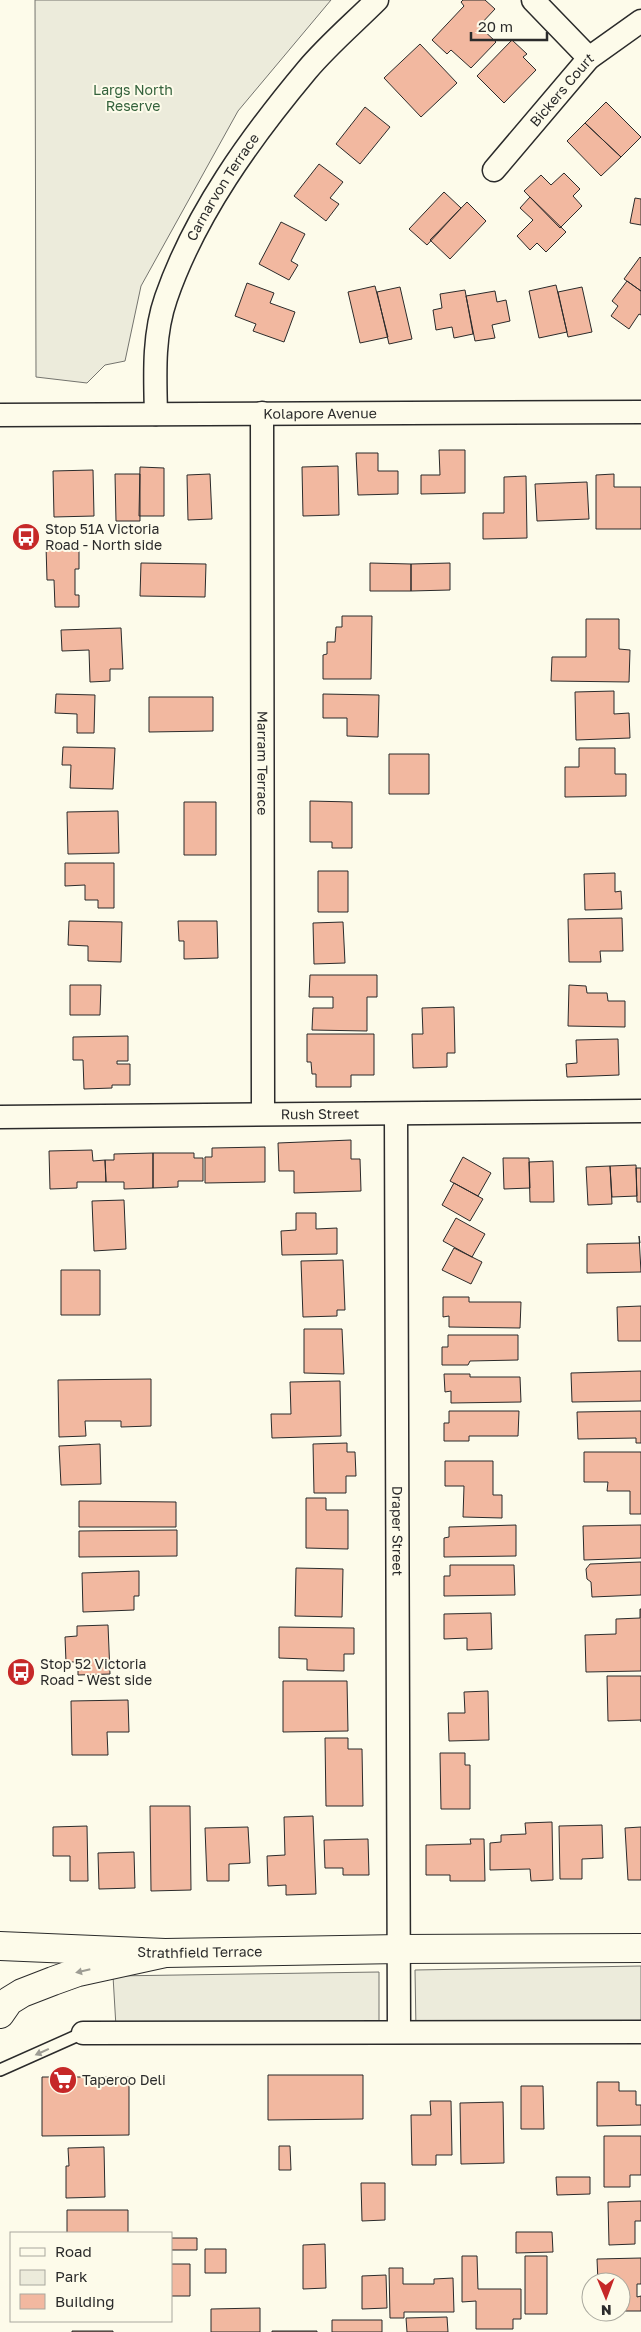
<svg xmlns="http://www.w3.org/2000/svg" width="641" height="2332" font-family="'Golos Text',sans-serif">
  <rect width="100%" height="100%" fill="#fdfbea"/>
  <path fill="#ecebdb" stroke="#74746e" d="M35 0H331L238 111 141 286 125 361 105 365 87 383 36 377Z
    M641 1966V2029L416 2030 415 1970Z
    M379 1972V2026L116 2027 113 1976Z"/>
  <path fill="#f2b8a0" stroke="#2b2b2b" d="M463 0H485L495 9 479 26 496 42 471 68 451 50 447 54 432 40 464 6 461 2Z
    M512 40 527 54 523 57 536 70 504 103 477 76Z
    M420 44 457 83 421 117 384 78Z
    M606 102 641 137 621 157 585 123Z
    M365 107 390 127 360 164 336 144Z
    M585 123 621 157 601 176 567 141Z
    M319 164 343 182 330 198 339 204 326 221 294 196Z
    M564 173 580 189 573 196 582 206 560 228 524 191 541 175 551 185Z
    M444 192 461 208 427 245 409 229Z
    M530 197 566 232 546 252 537 243 530 250 517 236 533 220 520 208Z
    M635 198 641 199V225L630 223Z
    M467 202 486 221 450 259 430 240Z
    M281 222 305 234 291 261 298 265 289 280 259 264Z
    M640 257 641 258V291L624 279Z
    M627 281 641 291V315L639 314 629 329 611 316 618 306 612 301Z
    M247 283 274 293 270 303 295 312 284 342 253 331 256 324 235 316Z
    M556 285 567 332 539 338 529 291Z
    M375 286 388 337 360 343 348 292Z
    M400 287 412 339 389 344 377 292Z
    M582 287 592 332 568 337 558 292Z
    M465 290 473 334 454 338 452 327 436 330 433 310 442 308 440 294Z
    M495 291 497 302 506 300 510 321 492 325 495 338 475 341 466 296Z
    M439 450H465V493L421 494V475H440Z
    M356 453H378V471H398V494L358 495Z
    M338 466 339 515 303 516 302 467Z
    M140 467 164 468V516H139Z
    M93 470 94 516 54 517 53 471Z
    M115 474H140V521H116Z
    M210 474 212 519 188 520 187 475Z
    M614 474V487H641V529H596V475Z
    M526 476 527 538 483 539V513H504V477Z
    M587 482 589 519 537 521 535 484Z
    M46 546H79V569H75V595H79V607H55L54 580H47Z
    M141 563 206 564 205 597 140 596Z
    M370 563 411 564V591H370Z
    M450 563V590L411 591V564Z
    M342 616H372L371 679H323V655L327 654V642H335L336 627H342Z
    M586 619H619V649L630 650 629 682 551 681 552 657H586Z
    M121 628 123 669H110V681L90 682 89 650 62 651 61 630Z
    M614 691V714L629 713 630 738 576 740 575 692Z
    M56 694 95 695 94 733H77V714L55 713Z
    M323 694 379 695 378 737 347 736V718H323Z
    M149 697H213V731L149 732Z
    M63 747 115 748 113 789 70 788 71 765H62Z
    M579 748H615V774H626V796L565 797V767H579Z
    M389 754H429V794H389Z
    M310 801 352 802V848H332V842H310Z
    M184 802H216V855H184Z
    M118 811 119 853 68 854 67 812Z
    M65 863H114V908H98V900H85V885L65 886Z
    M318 871H348V912H318Z
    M615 873V892L621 891 622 909 585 910 584 874Z
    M622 918 623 951H600L601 962H569L568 919Z
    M69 921 122 922 121 962 88 961V946L68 945Z
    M178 921H217L218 958 184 959V941H179Z
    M343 922 345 963 314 964 313 923Z
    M310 975H377V997H367V1031L312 1030 313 1008H333V997H309Z
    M70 985H101L100 1015H70Z
    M569 985 586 986 587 993H607L608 1001H625V1027L568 1026Z
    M454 1007 455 1053H447V1067L413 1068 412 1034H423L422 1008Z
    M307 1034H374V1075H351V1087H316V1074H312L311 1062H307Z
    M128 1036V1061H117V1064H130V1085H112V1088L84 1089 83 1060H73V1037Z
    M618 1039 619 1075 567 1077 566 1064 577 1063 576 1040Z
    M351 1140V1159H360L361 1191 294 1193V1171H279L278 1143Z
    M265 1147V1182L205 1183V1157H212V1148Z
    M92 1150 93 1161 105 1160 106 1182H77V1188L50 1189 49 1151Z
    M153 1153H194V1158H203V1181H178V1187L153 1188Z
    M153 1153V1188L124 1189V1182H106L105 1160H114V1154Z
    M463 1157 491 1173 478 1196 450 1181Z
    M503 1158H529L530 1188 504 1189Z
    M553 1161 554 1202H530L529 1162Z
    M636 1165 637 1196 612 1197 610 1166Z
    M610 1166 612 1204 588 1205 586 1167Z
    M636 1168H641V1202H637Z
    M454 1183 483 1199 470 1221 442 1205Z
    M124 1200 126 1249 94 1251 92 1201Z
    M296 1213H316V1229L337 1228V1254L282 1255 281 1231 296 1230Z
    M456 1218 485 1234 472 1257 443 1241Z
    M639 1236 641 1272 587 1273V1244L640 1243Z
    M454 1248 482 1262 471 1284 442 1270Z
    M343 1260 345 1310H337V1316L303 1317 301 1261Z
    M61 1270H100V1315H61Z
    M443 1297H469V1302H521L520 1328 449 1327V1316L443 1317Z
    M641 1306V1341H618L617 1307Z
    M304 1329H342L344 1374 304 1373Z
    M448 1335H518V1360L470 1361 468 1365H442V1347H448Z
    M641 1371V1401L572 1402 571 1373Z
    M444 1374H470V1377H520L521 1402 451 1403V1391L445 1392Z
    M151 1379V1426L121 1427V1421H85L86 1436 59 1437 58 1380Z
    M340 1381 341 1436 272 1438 271 1414H291L290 1382Z
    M449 1411H519L518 1436H469V1441H444V1423H449Z
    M641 1411V1443H636V1438L578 1439 577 1412Z
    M347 1443V1452H355L356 1476H346V1493H314L313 1444Z
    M100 1444 101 1484 61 1485 59 1446Z
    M584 1452H641V1514H630V1491H607L608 1482H584Z
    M445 1461H493V1495H502V1518L463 1517 464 1486H445Z
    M306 1498H326V1510H348V1549L306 1548Z
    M79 1501 176 1502V1527H79Z
    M516 1525V1556L444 1557V1538L449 1537V1527Z
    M641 1525V1558L584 1560 583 1526Z
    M177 1530V1556L79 1557V1531Z
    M641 1562V1595L592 1597 591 1582 587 1579 586 1569 590 1564Z
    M450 1565H514L515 1595 444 1596V1576H450Z
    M296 1568 343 1569 342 1617 295 1616Z
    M139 1571V1596H134V1610L83 1612 82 1573Z
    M640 1609H641V1671L586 1672 585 1635 616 1634V1619L640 1618Z
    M491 1613 492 1649 467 1650V1638L444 1639V1614Z
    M108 1625 110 1674 78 1675V1662H66L65 1637 77 1636V1626Z
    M279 1627 354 1628V1654H344V1671L307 1670V1659L279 1658Z
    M607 1676H641V1722V1720L608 1721Z
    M283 1681H347L348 1731 283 1732Z
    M488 1691 489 1740 449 1741 448 1713H465L464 1692Z
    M128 1700 129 1732H107L108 1755H72L71 1701Z
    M325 1738H348V1749H362L363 1806H326Z
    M440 1753H465V1765H470V1809H441Z
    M150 1806H190L191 1890 151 1891Z
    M313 1816 316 1894 286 1895V1885L268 1886 267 1856 285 1855 284 1817Z
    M552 1822 553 1880 531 1881 530 1869 490 1870V1843L501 1842V1835L526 1834 525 1823Z
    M602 1825 603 1858 582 1859V1879H560L559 1826Z
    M87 1826 88 1881H70V1856H53V1827Z
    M248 1827 250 1863 229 1864V1881H207L205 1828Z
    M641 1827V1880H628L625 1828Z
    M368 1839 369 1875H343V1868H325L324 1840Z
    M470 1839H484L485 1881H450V1875H426V1845L471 1844Z
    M134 1852 135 1888 99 1889 98 1853Z
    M268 2075H363V2119L268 2120Z
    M42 2077H129V2135L42 2136Z
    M597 2082H619V2091H636V2105H641V2125L597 2126Z
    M521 2086H543L544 2129H521Z
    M430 2101H451L452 2155H436V2165H412L411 2115H431Z
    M503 2102 504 2163 461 2164 460 2103Z
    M604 2136H641V2175H630V2187H604Z
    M279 2146H290L291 2170H279Z
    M104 2147 105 2197 66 2198V2166H69L68 2148Z
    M556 2177H590V2194L557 2195Z
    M361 2183H385V2220L362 2221Z
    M641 2201V2221H635V2244L609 2245 608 2202Z
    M67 2210H128V2233H67Z
    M516 2232H552L553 2252 516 2253Z
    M171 2238H197V2250H171Z
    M325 2244 326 2288 303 2289V2245Z
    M205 2249H226V2273H205Z
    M462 2256H477L478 2289H521V2319H513V2329H476V2301L462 2302Z
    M525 2256H547V2314H525Z
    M641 2258V2284H637V2297L641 2296V2311H621V2282H598L597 2259Z
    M171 2264H190V2296H171Z
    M389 2268H403V2284H434V2279L453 2278 454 2312H404V2318H390Z
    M386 2275 387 2308 362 2309V2276Z
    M260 2308V2332H211V2309Z
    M447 2317 448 2332H407L406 2318Z
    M332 2320H382V2332H332Z
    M72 2331H113V2332H72Z
    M272 2331H317V2332H272Z"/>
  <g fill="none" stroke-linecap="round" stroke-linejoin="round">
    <defs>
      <path id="service" d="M0 2070 83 2033"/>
      <g id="minor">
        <path d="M533 0 589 58"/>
        <path id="s1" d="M494 170 589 58 641 21"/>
        <path id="s2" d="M262 413 263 1113"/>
        <path id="s3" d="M156 414C155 375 153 335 166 298 195 214 251 137 307 70 328 45 354 23 377 0"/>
        <path id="s4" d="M0 415 641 412"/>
        <path id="s5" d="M396 1115 399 2031"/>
        <path id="s6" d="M0 1117 641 1111"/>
        <path d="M83 2033 641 2032"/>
      </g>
      <g id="secondary">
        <path id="s7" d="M0 1946 165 1953 400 1949 641 1948"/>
      </g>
      <path id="trunk" d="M0 2014 9 2001 22 1993 53 1981 78 1972 165 1953"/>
    </defs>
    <use href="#service" stroke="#2b2b2b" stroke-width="14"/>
    <use href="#minor" stroke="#2b2b2b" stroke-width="25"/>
    <use href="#secondary" stroke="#2b2b2b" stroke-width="30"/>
    <use href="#trunk" stroke="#2b2b2b" stroke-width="30"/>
    <use href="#service" stroke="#fdfbea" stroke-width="11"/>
    <use href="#minor" stroke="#fdfbea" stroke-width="22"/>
    <use href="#secondary" stroke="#fdfbea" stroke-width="28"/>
    <use href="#trunk" stroke="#fdfbea" stroke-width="28"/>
  </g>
  <defs><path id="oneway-solid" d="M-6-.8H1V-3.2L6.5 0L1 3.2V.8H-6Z" transform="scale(1.25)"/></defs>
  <g fill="#9e9d94">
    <use href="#oneway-solid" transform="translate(83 1971) rotate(167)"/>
    <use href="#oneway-solid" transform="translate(42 2052) rotate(156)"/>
  </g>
  <defs>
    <symbol id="bus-disc" viewBox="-11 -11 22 22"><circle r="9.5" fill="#c62828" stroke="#fdfbea"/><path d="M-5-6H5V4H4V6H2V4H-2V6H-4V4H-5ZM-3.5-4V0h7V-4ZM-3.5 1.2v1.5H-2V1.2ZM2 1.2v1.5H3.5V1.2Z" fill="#fff"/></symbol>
    <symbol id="supermarket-disc" viewBox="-11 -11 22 22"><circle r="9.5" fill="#c62828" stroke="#fdfbea"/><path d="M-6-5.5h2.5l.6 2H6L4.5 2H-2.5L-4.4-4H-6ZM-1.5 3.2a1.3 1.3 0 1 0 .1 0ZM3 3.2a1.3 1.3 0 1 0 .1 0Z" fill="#fff"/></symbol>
  </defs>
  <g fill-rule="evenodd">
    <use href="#bus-disc" x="10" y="521" width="32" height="32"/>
    <use href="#bus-disc" x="5" y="1656" width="32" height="32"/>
    <use href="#supermarket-disc" x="47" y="2064" width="32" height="32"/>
  </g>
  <g text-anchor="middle" stroke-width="4" stroke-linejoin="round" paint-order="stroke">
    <g font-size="14" fill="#34623c" stroke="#fdfbea">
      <text x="133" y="95">Largs North<tspan x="133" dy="16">Reserve</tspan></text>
    </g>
    <g font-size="14" fill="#2b2b2b" stroke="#fdfbea">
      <text dy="5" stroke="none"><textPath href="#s1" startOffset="105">Bickers Court</textPath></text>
      <text dy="5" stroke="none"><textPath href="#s3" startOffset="242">Carnarvon Terrace</textPath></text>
      <text dy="5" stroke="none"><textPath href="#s4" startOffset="320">Kolapore Avenue</textPath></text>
      <text dy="5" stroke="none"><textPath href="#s2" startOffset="350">Marram Terrace</textPath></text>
      <text dy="5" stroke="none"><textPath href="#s6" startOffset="320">Rush Street</textPath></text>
      <text dy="5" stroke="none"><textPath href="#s5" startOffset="416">Draper Street</textPath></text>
      <text dy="5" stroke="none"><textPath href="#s7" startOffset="200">Strathfield Terrace</textPath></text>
    </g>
    <g font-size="14" fill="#2b2b2b" stroke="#fdfbea" text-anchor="start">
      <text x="45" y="534">Stop 51A Victoria<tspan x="45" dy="16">Road - North side</tspan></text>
      <text x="40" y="1669">Stop 52 Victoria<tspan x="40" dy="16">Road - West side</tspan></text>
      <text x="82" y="2085">Taperoo Deli</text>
    </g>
  </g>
  <rect x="10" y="2232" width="162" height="90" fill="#fdfbea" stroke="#a9a89e"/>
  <rect x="20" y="2248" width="25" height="8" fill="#fdfbea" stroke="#a9a89e"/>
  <text x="55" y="2257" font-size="15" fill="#2b2b2b">Road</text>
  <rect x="20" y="2270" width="25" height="15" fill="#ecebdb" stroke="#a9a89e"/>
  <text x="55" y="2282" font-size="15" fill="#2b2b2b">Park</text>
  <rect x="20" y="2294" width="25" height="15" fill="#f2b8a0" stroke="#a9a89e"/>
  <text x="55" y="2307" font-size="15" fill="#2b2b2b">Building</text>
  <g transform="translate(606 2297) rotate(179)"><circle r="24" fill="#fdfbea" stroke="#a9a89e"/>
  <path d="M0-4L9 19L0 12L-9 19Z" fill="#c62828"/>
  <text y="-8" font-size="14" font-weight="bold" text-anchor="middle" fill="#2b2b2b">N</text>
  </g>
  <path d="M471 32v8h76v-8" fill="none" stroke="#2b2b2b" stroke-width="2.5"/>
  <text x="478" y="32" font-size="15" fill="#2b2b2b" stroke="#fdfbea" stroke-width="4" paint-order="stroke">20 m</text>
</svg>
